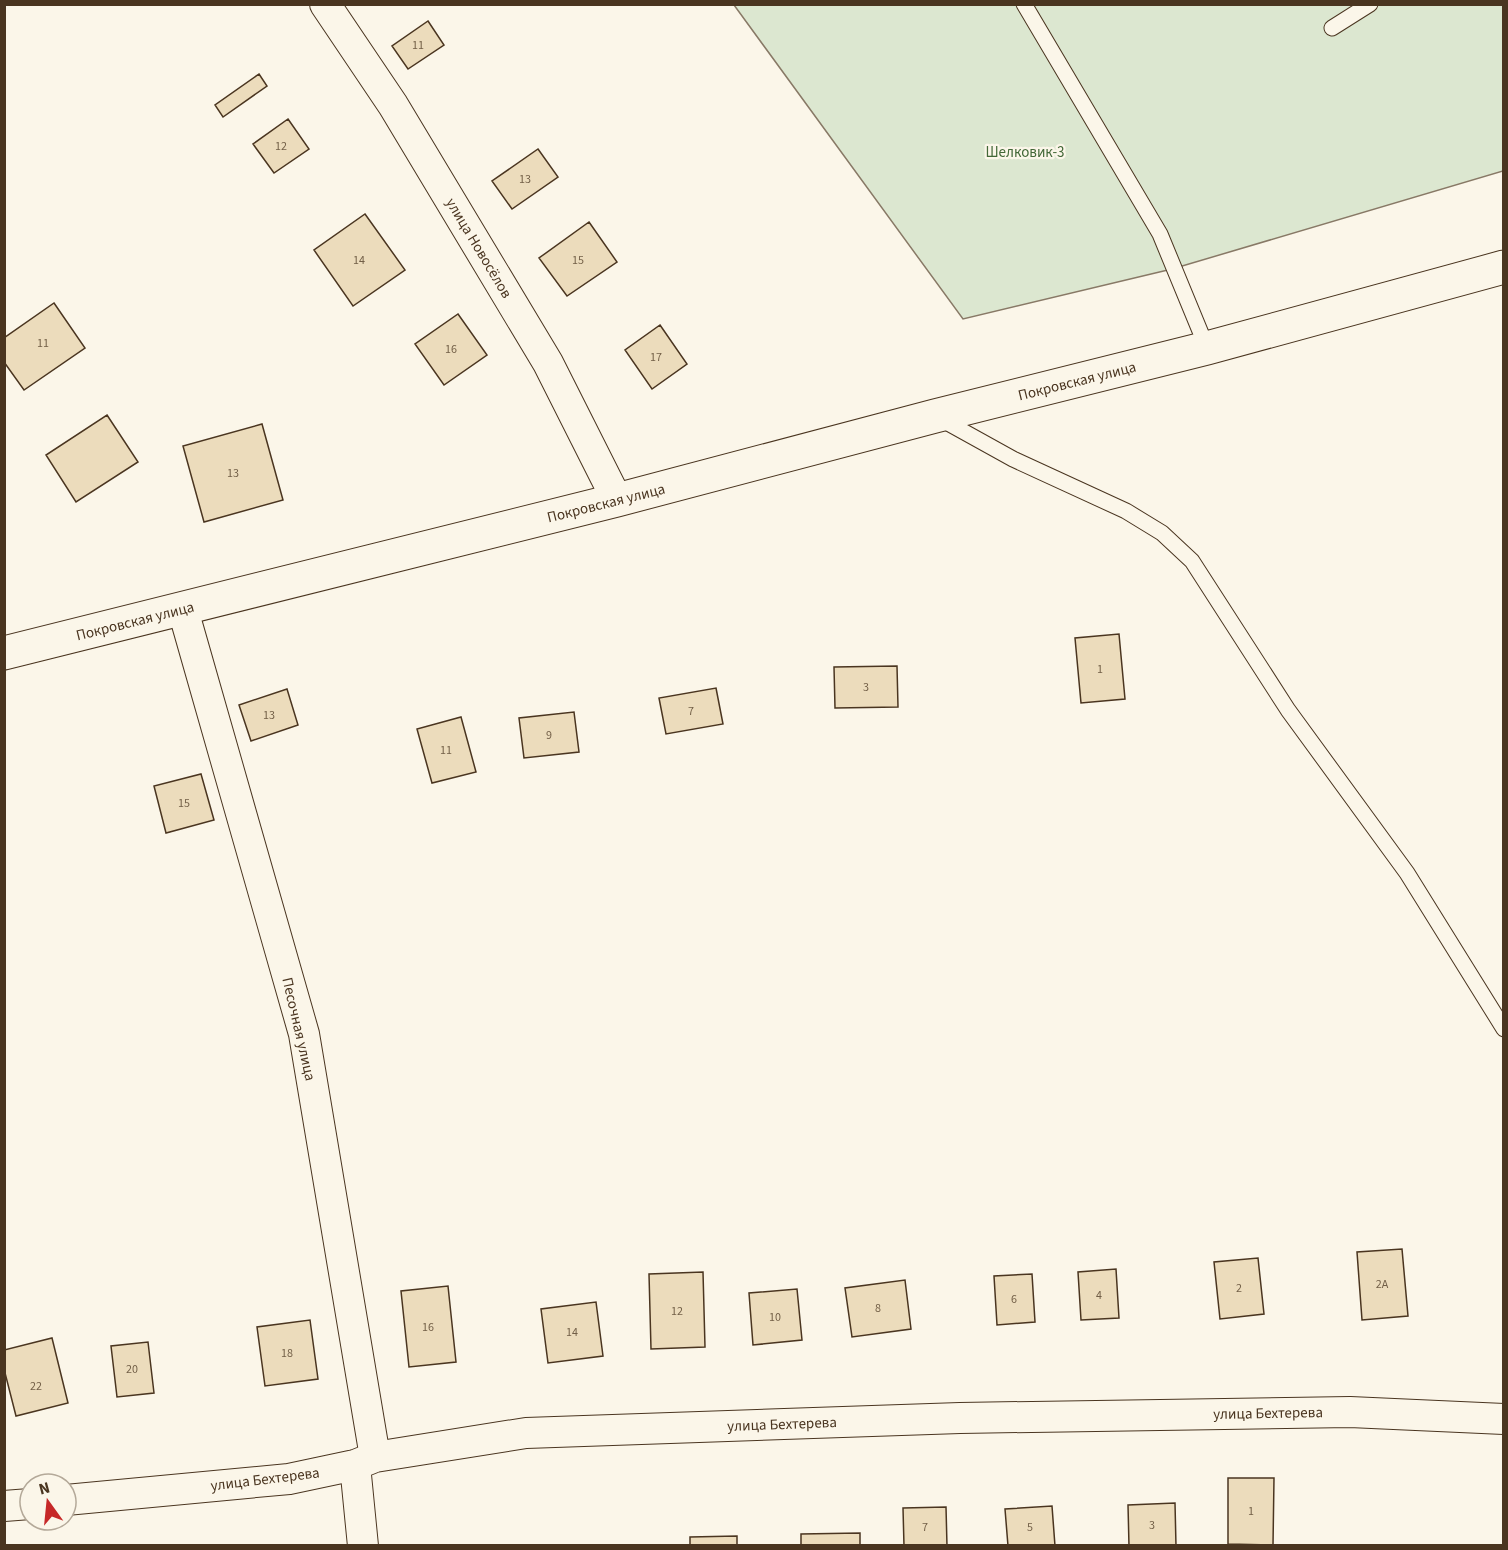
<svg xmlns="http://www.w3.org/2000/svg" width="1508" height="1550" font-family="'Source Sans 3',sans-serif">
  <rect width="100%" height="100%" fill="#fbf6e9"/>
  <path fill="#dce7d0" stroke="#887966" stroke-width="1.5" d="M734 5H1503V171L1172 269 963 319Z"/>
  <path fill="#ecdcbc" stroke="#4a3520" stroke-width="1.5" d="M428 21 444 45 408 69 392 46Z
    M259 74 267 86 223 117 215 105Z
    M288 119 309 149 274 173 253 144Z
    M538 149 558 177 512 209 492 181Z
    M365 214 405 270 353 306 314 250Z
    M589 222 617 262 567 296 539 258Z
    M54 303 85 348 24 390 4 362V338Z
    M458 314 487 355 444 385 415 344Z
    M660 325 687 364 652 389 625 350Z
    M107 415 138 462 76 502 46 455Z
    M262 424 283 500 204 522 183 446Z
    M1119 634 1125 699 1081 703 1075 638Z
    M897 666 898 707 835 708 834 667Z
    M716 688 723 724 666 734 659 698Z
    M287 689 298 725 251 741 239 705Z
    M574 712 579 752 524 758 519 718Z
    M461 717 476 772 432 783 417 729Z
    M201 774 214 820 166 833 154 786Z
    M1402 1249 1408 1316 1362 1320 1357 1252Z
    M1258 1258 1264 1314 1220 1319 1214 1262Z
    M1116 1269 1119 1318 1081 1320 1078 1272Z
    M703 1272 705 1347 651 1349 649 1274Z
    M1032 1274 1035 1322 997 1325 994 1276Z
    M905 1280 911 1329 852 1337 845 1288Z
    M448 1286 456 1362 409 1367 401 1291Z
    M797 1289 802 1340 753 1345 749 1293Z
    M596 1302 603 1356 548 1363 541 1309Z
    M310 1320 318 1379 265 1386 257 1327Z
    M52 1338 68 1403 16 1416 4 1369V1350Z
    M148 1342 154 1393 117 1397 111 1346Z
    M1228 1478H1274L1273 1545 1228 1544Z
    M1175 1503 1176 1546H1129L1128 1505Z
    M1052 1506 1055 1546H1008L1005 1509Z
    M946 1507 947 1546H904L903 1508Z
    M860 1533V1546H801V1534Z
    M737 1536V1546H690V1537Z"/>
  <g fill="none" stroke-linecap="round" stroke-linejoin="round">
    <defs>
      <path id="lane" d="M1024 4 1160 234 1207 348
        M1332 28 1370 4
        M939 418 1013 459 1126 511 1162 533 1192 561 1288 710 1407 873 1504 1029"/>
      <path id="street" d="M325 4 393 105 548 363 617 500
        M183 610 304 1034 375 1457
        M355 1465 363 1546
        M66 1500 289 1479 355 1465 375 1457 526 1433 960 1418 1350 1412 1504 1419
        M4 1506 30 1504"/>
      <path id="secondary" d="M4 653 617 500 935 416 1207 348 1504 267"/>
    </defs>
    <use href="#lane" stroke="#4a3520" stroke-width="17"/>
    <use href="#street" stroke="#4a3520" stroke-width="32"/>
    <use href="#secondary" stroke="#4a3520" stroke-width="35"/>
    <use href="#lane" stroke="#fbf6e9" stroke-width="15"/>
    <use href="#street" stroke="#fbf6e9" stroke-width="30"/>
    <use href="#secondary" stroke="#fbf6e9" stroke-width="33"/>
  </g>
  <g text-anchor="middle" stroke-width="4.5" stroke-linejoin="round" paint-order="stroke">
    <g font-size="12" fill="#725f47">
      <text x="418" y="49">11</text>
      <text x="281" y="150">12</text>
      <text x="525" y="183">13</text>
      <text x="359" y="264">14</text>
      <text x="578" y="264">15</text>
      <text x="43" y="347">11</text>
      <text x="451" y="353">16</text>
      <text x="656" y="361">17</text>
      <text x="233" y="477">13</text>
      <text x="1100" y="673">1</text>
      <text x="866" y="691">3</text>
      <text x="691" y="715">7</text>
      <text x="269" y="719">13</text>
      <text x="549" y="739">9</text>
      <text x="446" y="754">11</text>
      <text x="184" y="807">15</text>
      <text x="1382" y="1288">2А</text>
      <text x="1239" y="1292">2</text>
      <text x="1099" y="1299">4</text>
      <text x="1014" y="1303">6</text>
      <text x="878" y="1312">8</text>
      <text x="677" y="1315">12</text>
      <text x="775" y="1321">10</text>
      <text x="428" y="1331">16</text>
      <text x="572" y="1336">14</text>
      <text x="287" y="1357">18</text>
      <text x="132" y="1373">20</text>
      <text x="36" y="1390">22</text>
      <text x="1251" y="1515">1</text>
      <text x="1152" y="1529">3</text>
      <text x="925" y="1531">7</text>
      <text x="1030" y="1531">5</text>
    </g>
    <g font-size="15" fill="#436837" stroke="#fbf6e9">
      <text x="1025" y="157">Шелковик-3</text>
    </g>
    <g font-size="15" fill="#4a3520" stroke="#fbf6e9">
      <text transform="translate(479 248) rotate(59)" y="5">улица Новосёлов</text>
      <text transform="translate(1077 381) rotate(-14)" y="5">Покровская улица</text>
      <text transform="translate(606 503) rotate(-14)" y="5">Покровская улица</text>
      <text transform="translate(135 621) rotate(-14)" y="5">Покровская улица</text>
      <text transform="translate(299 1029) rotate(77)" y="5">Песочная улица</text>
      <text transform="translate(1268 1413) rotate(-1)" y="5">улица Бехтерева</text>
      <text transform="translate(782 1424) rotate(-2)" y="5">улица Бехтерева</text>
      <text transform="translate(265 1479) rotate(-7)" y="5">улица Бехтерева</text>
    </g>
  </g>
  <rect width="1508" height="1550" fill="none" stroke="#4a3520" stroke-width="12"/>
  <g transform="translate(48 1502) rotate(345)"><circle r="28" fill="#fbf6e9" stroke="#b4a999" stroke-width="1.5"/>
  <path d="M0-4.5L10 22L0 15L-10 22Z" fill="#c62828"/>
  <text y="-9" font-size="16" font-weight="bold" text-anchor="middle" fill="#4a3520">N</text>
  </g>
</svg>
